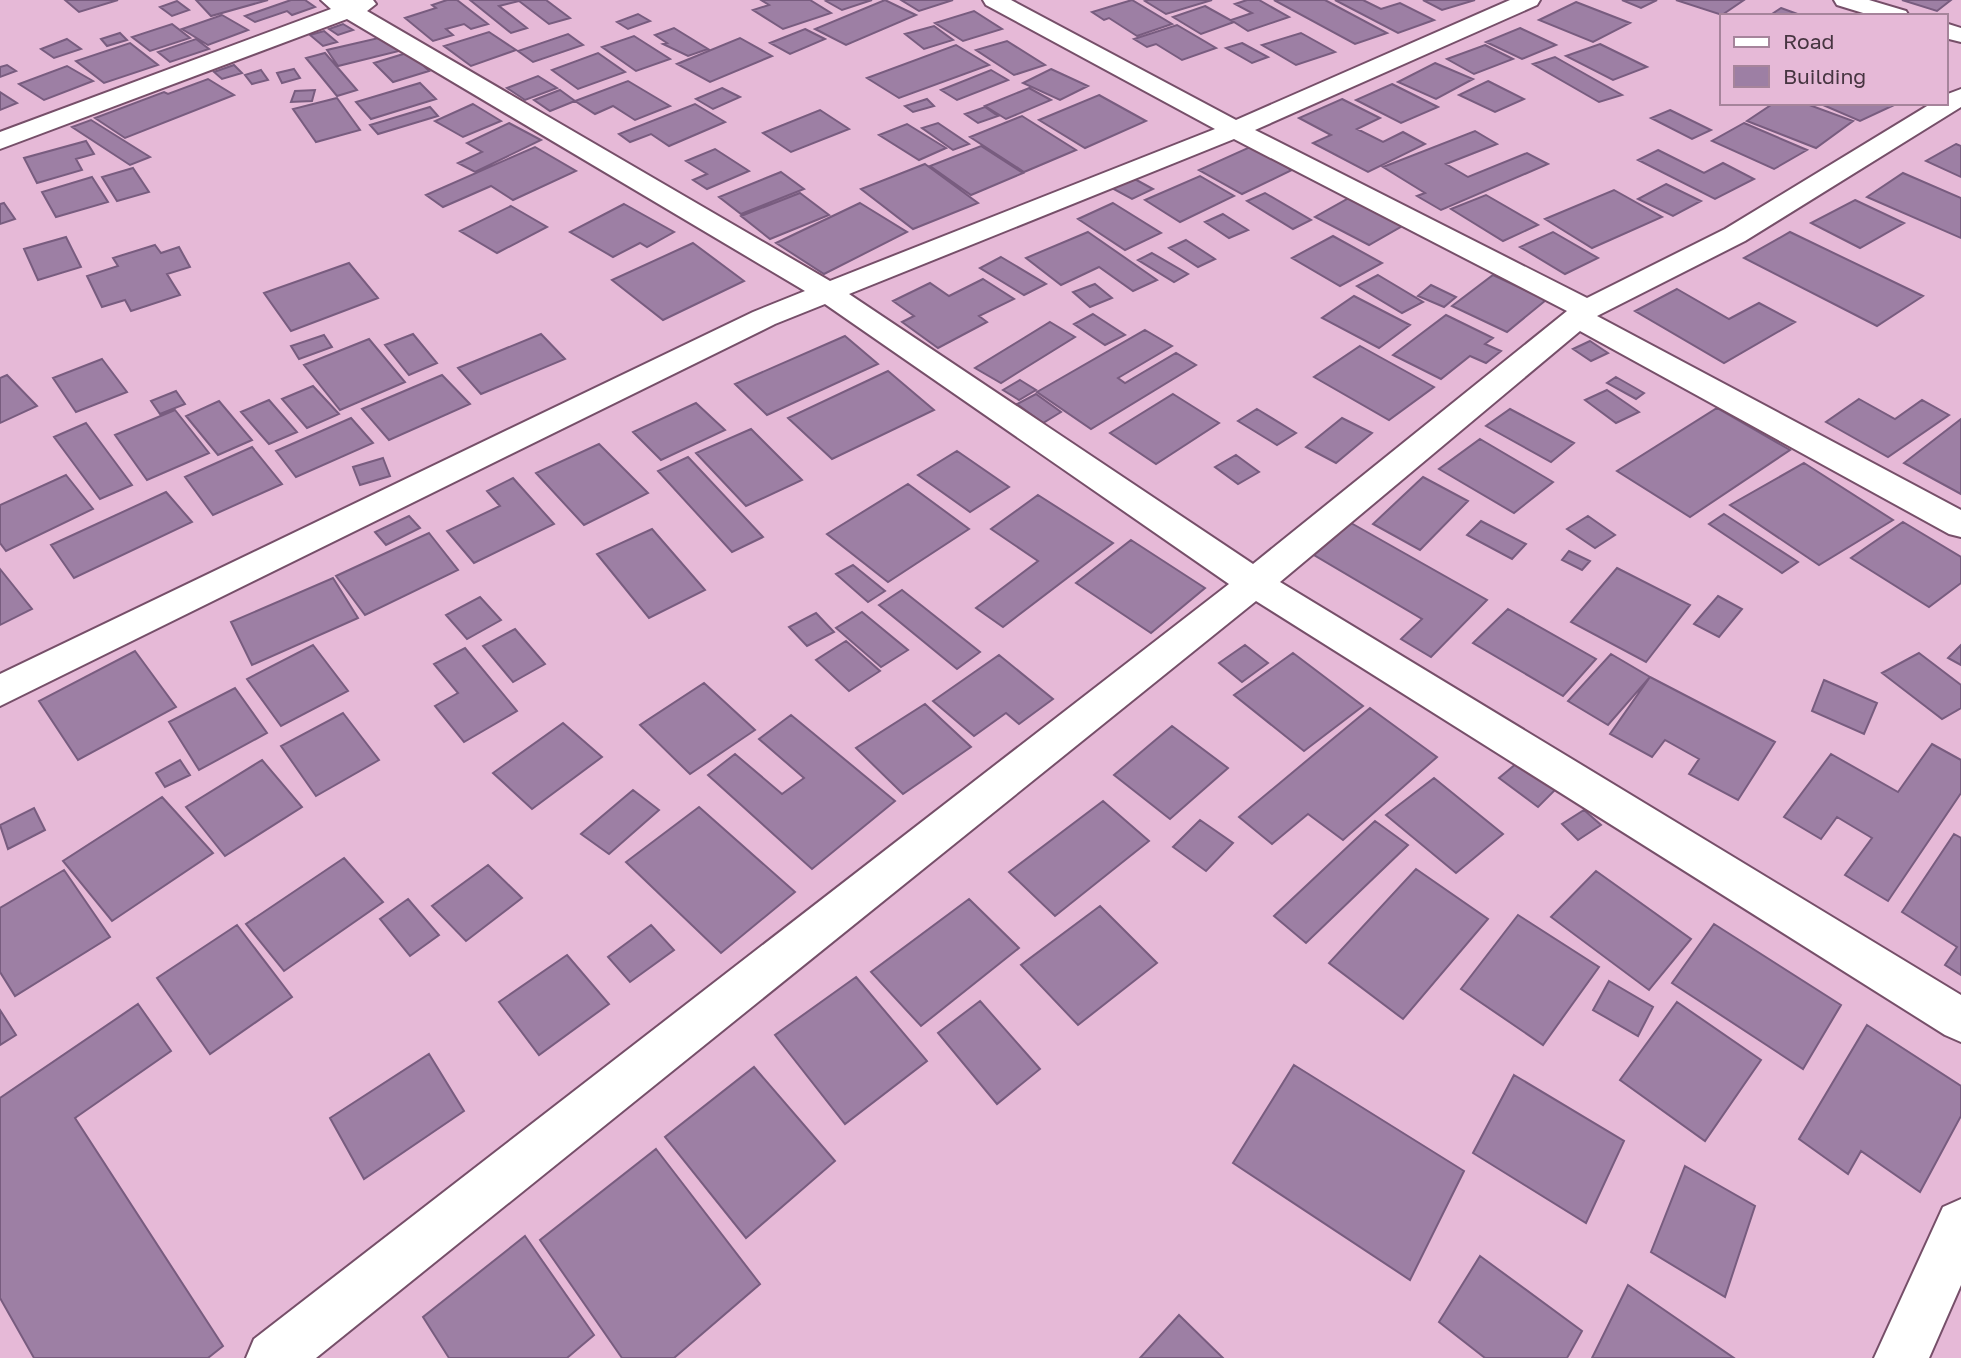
<svg xmlns="http://www.w3.org/2000/svg" width="1961" height="1358" font-family="'Golos Text',sans-serif">
  <rect width="100%" height="100%" fill="#e6b9d7"/>
  <path fill="#9d7fa4" stroke="#785c7f" stroke-width="2" d="M65 0H118L79 12Z
    M196 0H268L211 16Z
    M291 0H305L315 7 292 15 287 11 255 22 245 16Z
    M447 0H457L488 24 471 29 464 24 446 29 453 35 433 41 405 18 436 8 432 5Z
    M470 0H546L570 18 549 24 519 1 499 6 527 28 511 33Z
    M761 0H810L831 13 783 29 753 10 769 5Z
    M829 0H872L842 10 826 1Z
    M885 0 916 15 846 45 815 29Z
    M901 0H953L919 11Z
    M1132 0 1172 24 1137 36 1109 18 1104 20 1092 12Z
    M1148 0H1212L1166 14 1145 1Z
    M1247 0H1259L1289 17 1248 31 1231 20 1252 13 1235 4Z
    M1274 0H1325L1387 33 1355 44Z
    M1335 0H1363L1381 9 1400 3 1434 20 1398 33Z
    M1423 0H1475L1442 10Z
    M1622 0H1657L1641 8Z
    M1676 0H1744L1722 15Z
    M1902 0H1951L1937 11Z
    M177 1 189 10 172 16 160 7Z
    M1576 2 1630 23 1593 42 1539 20Z
    M1205 6 1234 22 1201 34 1173 17Z
    M1781 8 1803 16H1769Z
    M974 11 1002 29 963 41 935 23Z
    M638 14 650 21 628 29 617 22Z
    M222 15 248 30 208 45 182 29Z
    M172 24 190 38 150 51 132 37Z
    M343 24 353 30 338 35 329 29Z
    M1177 25 1216 48 1182 60 1156 44 1147 47 1134 39Z
    M934 26 953 40 924 49 905 34Z
    M674 28 708 49 688 56 663 44 667 43 655 35Z
    M1520 28 1556 45 1522 59 1486 42Z
    M805 29 825 39 790 54 770 43Z
    M324 31 337 42 323 46 310 35Z
    M489 32 516 50 471 66 444 46Z
    M120 33 127 40 107 46 101 39Z
    M1301 33 1335 52 1296 65 1262 45Z
    M568 34 583 45 533 62 518 51Z
    M387 36 399 51 338 66 327 50Z
    M634 36 670 59 636 71 602 47Z
    M740 38 772 56 710 82 677 64Z
    M67 39 81 49 54 58 41 49Z
    M196 39 209 49 170 62 158 52Z
    M1007 41 1045 65 1014 75 976 50Z
    M130 43 158 65 104 83 76 61Z
    M1242 43 1268 57 1252 63 1226 48Z
    M1600 44 1647 67 1613 80 1566 56Z
    M956 45 989 65 899 98 867 78Z
    M1485 45 1513 59 1474 74 1447 59Z
    M410 52 429 71 393 82 374 63Z
    M325 53 357 90 337 96 306 58Z
    M598 53 625 72 578 89 552 70Z
    M1555 57 1622 95 1599 102 1533 64Z
    M1435 63 1473 79 1436 99 1398 82Z
    M7 65 16 71 0 77V67Z
    M234 65 242 73 222 79 214 72Z
    M67 66 93 81 44 100 19 84Z
    M294 69 300 78 282 83 277 73Z
    M1051 69 1088 86 1060 100 1023 83Z
    M261 70 268 80 252 84 245 75Z
    M991 70 1008 80 957 100 941 90Z
    M538 76 557 88 525 100 507 88Z
    M208 79 234 95 125 138 95 118 164 92 168 94Z
    M628 81 670 106 635 120 613 106 595 114 575 101Z
    M1488 81 1524 99 1495 112 1459 95Z
    M420 83 436 99 371 119 356 102Z
    M1392 84 1438 107 1401 123 1356 100Z
    M722 88 740 97 713 109 696 99Z
    M1029 88 1051 100 1006 119 985 106Z
    M315 90 312 101 291 102 295 91Z
    M560 90 575 101 550 111 534 100Z
    M0 92 17 103 0 110Z
    M1099 95 1146 121 1085 148 1039 120Z
    M337 98 360 130 316 142 293 109Z
    M927 99 934 106 913 112 905 106Z
    M1342 99 1380 118 1357 129 1383 142 1403 132 1425 144 1368 172 1313 143 1331 135 1299 118Z
    M1774 103H1804L1853 121 1816 148 1747 121Z
    M1826 103H1885L1892 106 1860 121 1823 105Z
    M473 104 501 121 463 137 435 121Z
    M695 104 725 122 669 146 651 134 630 142 619 134Z
    M430 107 438 116 378 134 370 125Z
    M985 107 998 116 978 123 965 114Z
    M820 110 849 129 791 152 763 133Z
    M1670 110 1711 130 1692 139 1651 118Z
    M1022 116 1076 150 1024 172 970 137Z
    M91 120 150 157 130 165 72 127Z
    M509 123 541 140 475 172 458 163 482 152 467 143Z
    M938 123 969 144 953 150 922 128Z
    M1744 123 1807 150 1774 169 1712 141Z
    M907 124 946 148 919 160 879 135Z
    M1475 131 1497 144 1446 164 1468 177 1527 153 1548 164 1441 210 1417 196 1425 193 1383 167Z
    M86 141 94 154 76 159 82 170 37 183 24 158Z
    M1956 144 1961 146V177L1926 161Z
    M981 146 1023 173 971 195 930 166Z
    M535 147 576 171 513 200 491 186 443 207 426 195Z
    M1250 147 1292 170 1242 194 1199 170Z
    M715 149 749 171 707 189 693 180 707 174 686 161Z
    M1658 150 1704 173 1723 163 1754 179 1715 199 1638 160Z
    M925 164 978 203 913 229 861 189Z
    M133 168 149 192 117 201 102 177Z
    M781 172 804 189 741 214 719 197Z
    M1903 173 1961 198V238L1867 197Z
    M1200 176 1234 196 1180 222 1145 200Z
    M92 177 108 202 56 217 42 192Z
    M1131 177 1153 189 1132 199 1110 187Z
    M1666 184 1701 201 1673 216 1638 199Z
    M1614 190 1662 217 1592 248 1545 219Z
    M800 193 829 215 770 239 741 216Z
    M1265 193 1311 220 1293 229 1247 201Z
    M1486 195 1538 225 1503 241 1451 209Z
    M1349 198 1404 225 1369 245 1315 217Z
    M1855 200 1904 223 1860 248 1811 223Z
    M4 203 15 219 0 224V204Z
    M860 203 907 232 824 274 776 243Z
    M1113 203 1161 233 1125 250 1078 219Z
    M624 204 674 232 647 247 640 243 613 257 570 232Z
    M511 206 547 227 497 253 460 231Z
    M1223 214 1248 230 1229 238 1205 222Z
    M1088 232 1157 280 1133 291 1099 267 1061 285 1026 258Z
    M1553 232 1598 258 1565 274 1520 247Z
    M1790 232 1923 296 1877 326 1744 258Z
    M1333 236 1382 263 1340 286 1292 258Z
    M66 237 81 267 38 280 24 249Z
    M1186 240 1215 259 1198 267 1169 248Z
    M693 243 744 281 663 320 612 280Z
    M155 245 161 253 179 247 190 267 167 274 180 295 131 311 125 300 102 307 87 276 118 266 113 258Z
    M1152 253 1188 274 1174 282 1138 260Z
    M1001 257 1046 284 1024 295 980 268Z
    M349 263 378 298 291 331 264 293Z
    M1378 275 1423 302 1402 313 1357 286Z
    M1493 275 1546 300 1507 332 1452 306Z
    M983 279 1014 299 979 316 987 322 938 348 902 322 914 316 893 301 930 283 949 296Z
    M1095 284 1112 298 1090 307 1073 292Z
    M1431 285 1456 297 1444 307 1418 296Z
    M1677 289 1729 319 1759 303 1795 322 1724 363 1635 311Z
    M1354 296 1410 325 1379 348 1322 318Z
    M1093 314 1125 335 1105 345 1074 324Z
    M1446 315 1493 338 1485 344 1501 351 1486 363 1470 356 1441 379 1393 355Z
    M1050 322 1075 337 1001 383 975 368Z
    M1145 330 1172 346 1118 378 1125 383 1176 353 1196 365 1091 429 1037 392Z
    M413 334 437 363 409 375 385 345Z
    M541 334 565 359 481 394 458 368Z
    M324 335 332 347 299 359 291 346Z
    M845 336 878 364 767 415 735 384Z
    M369 339 405 382 340 410 304 365Z
    M1590 341 1608 353 1591 361 1573 349Z
    M1360 346 1434 387 1389 420 1314 377Z
    M102 359 127 392 76 412 53 378Z
    M888 371 934 410 832 459 788 418Z
    M7 375 37 406 0 423V378Z
    M442 375 470 404 389 440 362 409Z
    M1616 377 1644 393 1636 399 1607 383Z
    M1020 380 1036 390 1019 400 1003 390Z
    M313 386 339 414 307 428 282 399Z
    M1607 390 1639 412 1616 423 1585 400Z
    M176 391 185 404 160 414 151 401Z
    M1036 394 1061 412 1043 423 1017 404Z
    M1173 394 1219 423 1156 464 1110 433Z
    M1859 399 1895 419 1922 400 1949 415 1888 457 1826 422Z
    M269 400 297 432 269 444 241 412Z
    M219 401 252 440 218 455 186 416Z
    M696 403 725 430 661 460 633 432Z
    M1717 408 1790 450 1690 517 1617 471Z
    M1257 409 1296 433 1277 445 1238 421Z
    M1510 409 1574 443 1551 462 1486 426Z
    M175 410 209 453 147 480 115 435Z
    M351 418 373 443 296 477 276 451Z
    M1342 418 1372 433 1336 463 1306 447Z
    M1961 419V494L1904 463Z
    M86 423 132 485 100 499 54 437Z
    M751 429 802 480 746 506 696 453Z
    M1480 439 1553 482 1514 513 1439 469Z
    M599 444 648 493 584 525 536 473Z
    M252 447 282 484 213 515 185 477Z
    M957 451 1009 487 970 512 918 475Z
    M1236 455 1259 472 1238 484 1215 467Z
    M688 457 763 537 732 552 658 471Z
    M383 458 390 476 360 485 353 467Z
    M1804 463 1893 520 1819 565 1730 505Z
    M66 475 93 509 6 551 0 543V505Z
    M1423 477 1468 501 1420 550 1373 524Z
    M513 478 554 524 474 563 447 531 500 506 487 491Z
    M908 484 969 529 888 582 827 534Z
    M166 492 192 522 74 578 51 545Z
    M1038 495 1113 543 1003 627 976 608 1038 561 991 529Z
    M1724 514 1798 562 1782 573 1709 524Z
    M409 516 420 528 386 545 375 532Z
    M1588 516 1615 535 1595 548 1567 529Z
    M1481 521 1526 544 1512 559 1467 535Z
    M1903 522 1961 557V583L1929 607 1851 558Z
    M1351 523 1487 600 1431 657 1401 639 1422 619 1314 555Z
    M652 529 705 590 649 618 597 554Z
    M429 533 458 570 365 615 336 576Z
    M1131 540 1205 588 1151 633 1076 583Z
    M1569 551 1590 561 1582 570 1562 560Z
    M853 565 885 591 868 602 836 574Z
    M1617 568 1690 605 1646 662 1571 622Z
    M0 569 32 609 0 625Z
    M333 578 358 618 252 665 231 622Z
    M902 590 980 652 957 669 879 605Z
    M1718 596 1742 609 1719 637 1694 624Z
    M480 597 501 620 467 639 446 615Z
    M1508 609 1596 659 1563 696 1473 643Z
    M862 612 908 650 881 667 836 628Z
    M816 613 834 632 807 646 789 627Z
    M515 629 545 664 513 682 483 646Z
    M846 641 880 671 849 691 816 660Z
    M313 645 348 691 281 726 247 679Z
    M1245 645 1268 663 1242 682 1219 663Z
    M1961 645V665L1948 658Z
    M465 648 517 711 464 742 435 706 458 693 434 664Z
    M135 651 176 707 78 760 39 701Z
    M1293 653 1363 706 1304 751 1234 695Z
    M1919 653 1961 685V708L1942 719 1882 673Z
    M1611 654 1650 677 1608 725 1568 701Z
    M999 655 1053 699 1019 724 1006 713 974 736 933 701Z
    M1650 677 1775 742 1738 800 1689 774 1699 759 1665 740 1652 757 1610 734Z
    M1824 680 1877 703 1864 734 1812 711Z
    M704 683 755 730 690 774 640 725Z
    M235 688 267 733 199 770 169 722Z
    M925 704 971 747 903 794 856 748Z
    M1370 708 1437 757 1343 840 1308 814 1272 844 1239 817Z
    M343 713 379 760 316 796 281 746Z
    M791 715 895 801 812 869 708 775 735 754 782 794 804 778 759 739Z
    M563 723 602 757 532 809 493 773Z
    M1172 726 1228 768 1170 819 1114 775Z
    M1932 744 1961 760V793L1888 901 1845 875 1872 838 1837 817 1821 839 1784 817 1831 754 1898 792Z
    M180 760 190 775 165 787 156 773Z
    M262 760 302 807 225 856 186 807Z
    M1517 763 1555 790 1538 807 1499 778Z
    M1434 778 1503 834 1456 873 1386 815Z
    M633 790 659 810 609 854 581 834Z
    M162 797 213 853 112 921 63 861Z
    M1103 801 1149 841 1055 916 1009 872Z
    M699 807 795 892 721 953 626 862Z
    M34 808 45 830 8 849 0 825Z
    M1584 810 1601 825 1578 840 1562 824Z
    M1200 820 1233 843 1206 871 1173 847Z
    M1375 821 1408 845 1306 943 1274 916Z
    M1954 834 1961 838V975L1945 965 1957 947 1902 912Z
    M344 858 383 902 284 971 246 924Z
    M488 865 522 898 466 941 432 906Z
    M1416 869 1488 919 1403 1019 1329 963Z
    M64 870 110 937 15 996 0 972V908Z
    M1596 871 1691 939 1649 990 1551 917Z
    M408 899 439 935 410 956 380 919Z
    M969 899 1019 948 921 1026 871 972Z
    M1100 906 1157 963 1078 1025 1021 965Z
    M1518 915 1599 967 1543 1045 1461 989Z
    M1714 924 1841 1005 1803 1069 1672 983Z
    M237 925 292 997 210 1054 157 978Z
    M651 925 674 950 630 982 608 957Z
    M567 955 609 1004 539 1055 499 1002Z
    M856 977 927 1061 845 1124 775 1035Z
    M1609 981 1653 1007 1638 1036 1593 1010Z
    M980 1001 1040 1069 997 1104 938 1033Z
    M1677 1002 1761 1060 1705 1141 1620 1080Z
    M138 1004 171 1051 75 1118 223 1346 208 1358H34L0 1298V1098Z
    M0 1010 16 1035 0 1045Z
    M1867 1025 1961 1086V1116L1920 1192 1861 1151 1848 1174 1799 1139Z
    M429 1054 464 1111 364 1179 330 1118Z
    M1294 1065 1464 1171 1410 1280 1233 1163Z
    M754 1067 835 1161 746 1238 665 1137Z
    M1514 1075 1624 1141 1586 1223 1473 1153Z
    M656 1149 760 1284 674 1358H622L540 1240Z
    M1685 1166 1755 1206 1725 1297 1651 1252Z
    M525 1236 594 1335 567 1358H449L423 1317Z
    M1480 1256 1582 1331 1567 1358H1485L1439 1322Z
    M1628 1285 1734 1358H1592Z
    M1179 1315 1223 1358H1140Z"/>
  <g fill="none" stroke-linecap="round" stroke-linejoin="round">
    <defs>
      <path id="minor" d="M321 0H373L376 4 367 11 830 281 1215 129 986 5 983 0H1011L1236 120 1510 0H1540L1537 5 1255 130 1587 298 1725 229 1932 103H1945V95L1961 89V107L1745 241 1597 316 1961 510V537L1949 534 1580 331 1280 582 1961 995V1042L1945 1035 1256 601 316 1358H246L254 1339 1229 584 825 304 775 324 0 706V674L753 312 805 291 347 19 0 149V132L331 9ZM1234 139 1567 311 1253 564 849 294Z
        M1834 0H1869L1906 11 1909 16H1873L1837 5Z
        M1945 23 1961 28V42L1945 38Z
        M1961 1199V1285L1929 1358H1874L1943 1207Z"/>
    </defs>
    <use href="#minor" stroke="#764f69" stroke-width="4"/>
    <use href="#minor" fill="#fff" fill-rule="evenodd"/>
  </g>
  <rect x="1720" y="14" width="228" height="91" fill="#e6b9d7" stroke="#a6849b" stroke-width="2"/>
  <rect x="1734" y="37" width="35" height="10" fill="#ffffff" stroke="#a6849b" stroke-width="2"/>
  <text x="1783" y="49" font-size="21" fill="#473541">Road</text>
  <rect x="1734" y="66" width="35" height="21" fill="#9d7fa4" stroke="#a6849b" stroke-width="2"/>
  <text x="1783" y="84" font-size="21" fill="#473541">Building</text>
</svg>
